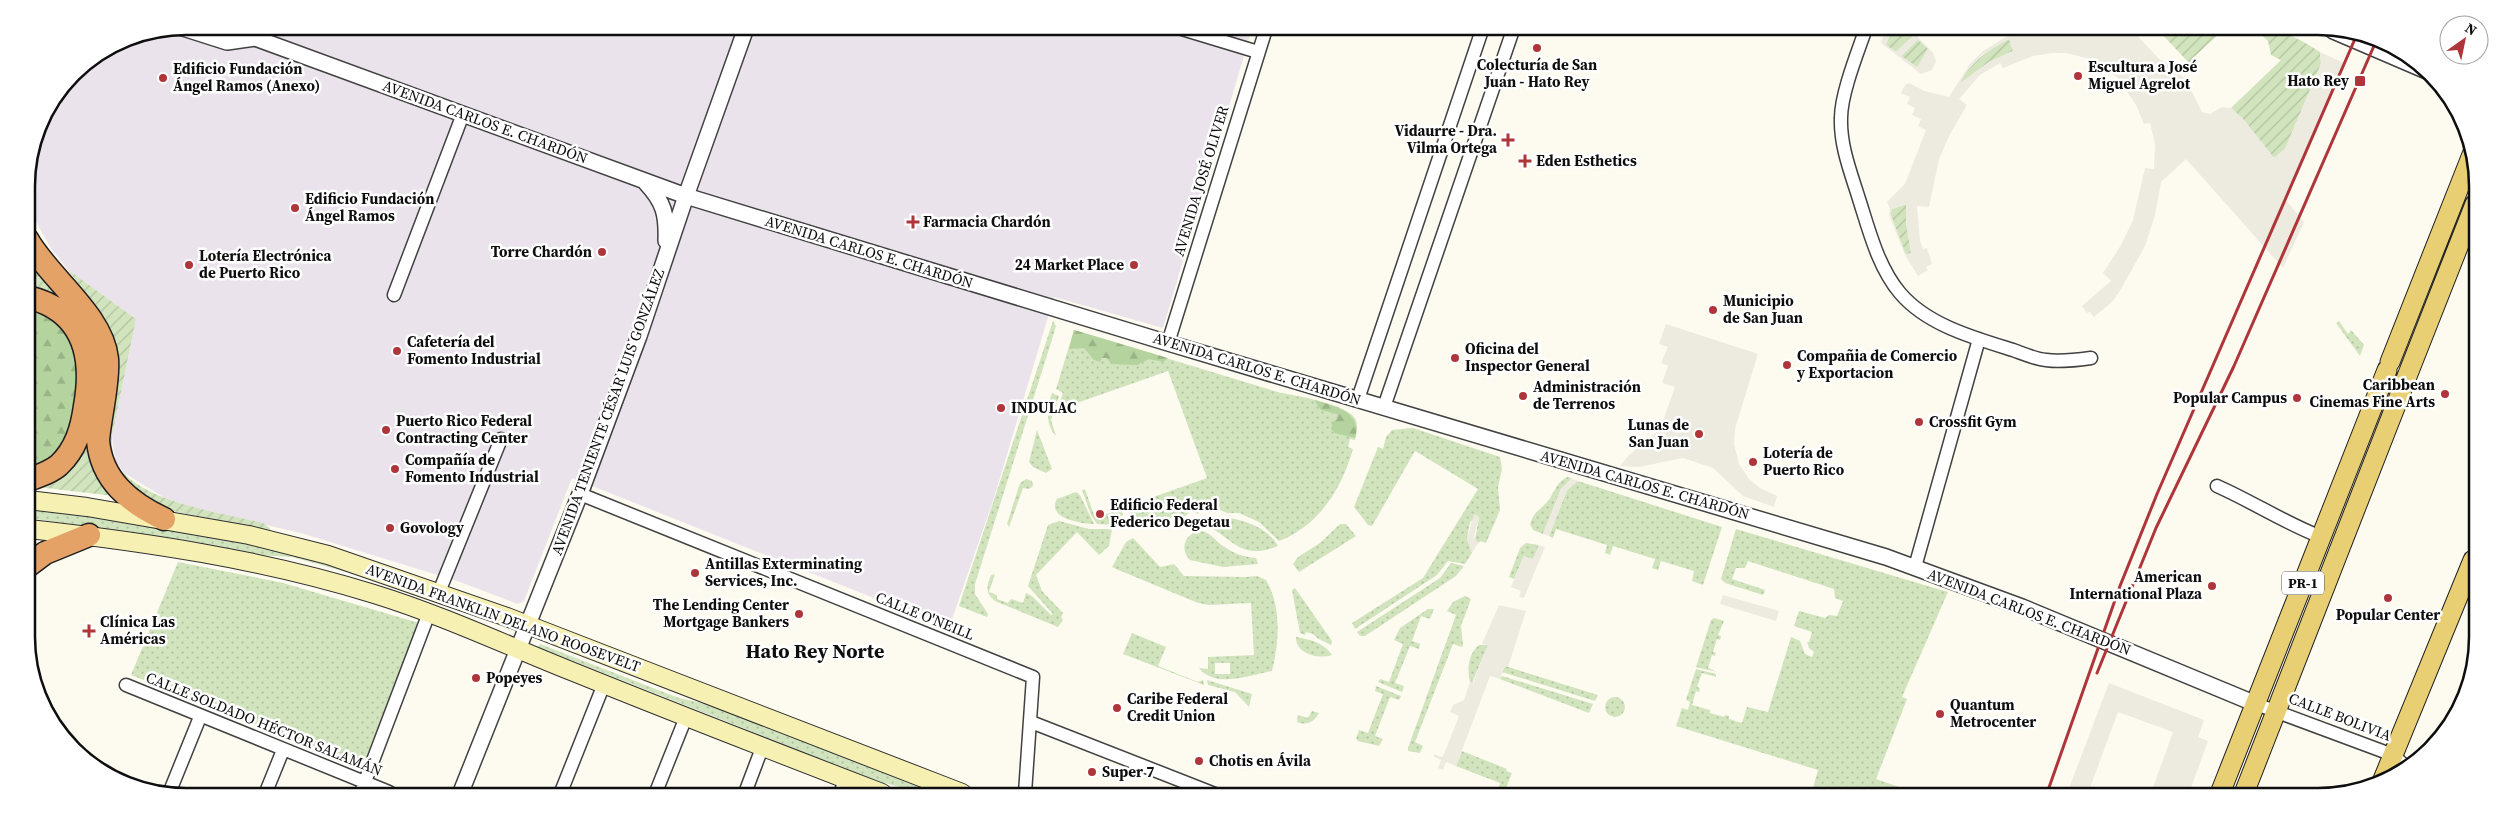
<svg xmlns="http://www.w3.org/2000/svg" width="2504" height="823" font-family="'Source Serif 4',serif">
  <defs>
    <pattern id="grass-dots" width="8" height="8" patternUnits="userSpaceOnUse" patternTransform="scale(1.25)"><rect width="8" height="8" fill="#d1e4bd"/><path d="M2 2h.1M6 6h.1" fill="none" stroke="#b2c2a1" stroke-width="1.8" stroke-linecap="round"/></pattern>
    <pattern id="forest-firs" width="22" height="20" patternUnits="userSpaceOnUse" patternTransform="scale(1.25)"><rect width="22" height="20" fill="#b5d39e"/><path d="M5 1l3.5 6h-7zM16 11l3.5 6h-7z" fill="#9ab487"/></pattern>
    <pattern id="garden-furrows" width="10" height="10" patternUnits="userSpaceOnUse" patternTransform="scale(1.25)"><rect width="10" height="10" fill="#d1e4bd"/><path d="M-1 1l2-2M0 10L10 0M9 11l2-2" fill="none" stroke="#b2c2a1"/></pattern>
  </defs>
  <rect width="100%" height="100%" fill="#fdfbf0"/>
  <path fill="#ebe3eb" d="M186 26 1252 29 1163 328 1054 297 994 498 949 628 572 478 524 601 518 604 460 582 304 534 191 507 165 498 124 473 115 460 112 436 136 319 67 269 50 247 34 218 28 182 38 124 73 73 125 38Z"/>
  <path fill="url(#grass-dots)" fill-rule="evenodd" d="M1053 321 1056 326 1054 333 975 584V594L988 614 987 617 959 606Z
    M2339 321 2348 334 2351 330 2364 345 2360 356 2336 323Z
    M1074 330 1281 393C1297 396 1349 404 1356 420 1358 426 1357 433 1355 440L1350 439 1348 447 1353 449C1342 488 1319 526 1279 541L1259 522 1239 513H1227L1218 509 1201 510 1198 514 1191 511 1184 517 1178 515 1144 529C1133 522 1132 516 1128 506L1207 478 1168 371 1057 410 1063 393 1056 389Z
    M1052 393 1059 396 1051 420 1056 436C1045 426 1047 406 1052 393Z
    M1413 428 1500 457 1502 469 1498 487 1500 510 1486 543 1481 541 1478 543 1475 540 1479 517 1470 522 1467 539 1472 553 1465 564 1448 561 1437 575 1355 629 1352 623 1423 578 1478 489 1415 451 1372 526 1368 525 1354 507 1378 447 1383 449 1386 437 1392 430Z
    M1037 430 1052 469 1046 473 1033 467 1029 462Z
    M1567 477 1572 478 1561 489 1543 534 1533 530 1530 524C1535 510 1539 511 1547 502 1555 493 1555 483 1567 477Z
    M1026 479 1032 481 1033 486 1029 489 1023 488 1009 527 1007 524 1020 483Z
    M1578 481 1722 527 1703 585 1692 581 1694 571 1661 561 1658 570 1652 568 1655 559 1613 546 1610 555 1605 553 1607 545 1556 529 1553 538 1549 536 1567 490Z
    M1085 489 1095 518 1121 509 1123 515 1119 519V525L1097 524 1091 515 1082 490Z
    M1076 492 1080 495 1094 524C1081 524 1046 518 1057 499Z
    M28 508C135 521 256 538 359 571 409 587 458 608 508 626L357 575 292 557 257 555 178 539 28 518Z
    M1220 517C1241 518 1268 527 1278 546 1234 564 1229 528 1196 523Z
    M1059 521 1089 529H1112L1109 546 1099 555 1077 532 1036 575 1042 591 1063 613 1061 617 1063 620 1058 627 997 602C985 595 986 587 991 575L995 574 989 592 997 595V599L1008 603 1011 599 1023 603 1026 593 1032 596 1051 615 1053 614 1028 586 1048 525Z
    M1340 524H1346L1356 536 1299 572 1293 564 1298 557 1320 543Z
    M1736 529 1948 592 1902 697 1907 699 1876 779 1922 795H1887L1874 791 1872 795H1811L1818 770 1676 726 1682 708 1688 710 1690 702 1686 700 1696 669 1716 674V677L1702 673 1697 687 1700 688 1699 692 1696 691 1692 705 1710 710V713L1724 717 1725 715 1729 716V719L1742 723 1747 707 1768 712 1791 637 1800 641 1805 654 1812 657 1814 652 1809 648 1807 642H1809L1812 632 1794 626 1799 611 1825 618 1829 615 1837 616 1843 601 1835 598 1834 589 1748 561 1745 568H1736L1732 579 1765 590 1763 595 1725 583 1721 579Z
    M1200 531C1211 532 1215 541 1223 546 1234 554 1244 557 1256 558L1258 564 1223 567 1190 560C1179 549 1185 533 1200 531Z
    M1133 538 1160 567 1174 564 1184 576 1246 577 1257 576 1266 580C1282 607 1279 643 1272 671 1250 675 1215 689 1199 668L1208 669V657L1254 655 1251 603 1209 605 1198 603 1116 569 1112 567 1126 542ZM1215 663H1230V674H1215Z
    M1526 543 1539 545 1533 560 1524 556 1514 579 1509 577 1520 548Z
    M178 562 283 583 419 623 363 765H356L131 675Z
    M1451 563 1464 566 1456 576 1365 636H1360L1357 632 1440 578Z
    M1295 588 1332 641 1331 645 1317 638 1313 634 1306 632 1305 635 1300 633 1292 590Z
    M1465 596 1471 599 1461 626 1463 645 1462 647 1453 644 1415 742 1423 746 1420 753 1408 751V748L1456 615 1447 611 1453 602Z
    M1428 609H1434L1430 619 1421 616 1412 641 1420 644 1419 649 1410 646 1395 683 1404 686 1402 692 1378 682 1380 679 1389 682 1403 644 1394 640 1400 628Z
    M1714 618 1724 621 1718 635 1721 636 1720 640 1717 639 1713 652 1716 653 1715 656 1712 655 1708 668 1717 672 1696 667 1711 620Z
    M1132 633 1166 647 1158 666 1198 682 1203 680 1204 685 1123 654Z
    M1296 637C1311 640 1323 642 1332 655 1318 660 1295 653 1296 637Z
    M540 644 676 697 717 707 939 793H922L877 781 538 647Z
    M1479 645H1488L1472 683 1470 682C1467 669 1468 654 1479 645Z
    M1505 666 1598 695 1595 701 1502 672Z
    M1502 676 1593 704 1589 713 1500 679Z
    M1207 680 1252 694 1249 707 1235 692 1208 685Z
    M1376 686 1401 696 1399 700 1390 697 1375 736 1383 739 1379 746 1358 741 1356 739 1359 730 1368 733 1383 694 1375 691Z
    M1605 707a10 10 0 1 1 20 0a10 10 0 1 1-20 0Z
    M1312 711 1319 713C1314 722 1307 726 1297 722L1298 715 1308 718Z
    M1462 751 1507 769 1506 771 1512 773 1504 793 1497 792 1500 783 1456 766Z"/>
  <path fill="url(#forest-firs)" d="M27 305 54 317 79 347 78 416 53 461 28 474Z
    M1074 330 1081 332 1168 358 1163 362 1149 359 1137 365 1111 364 1107 358H1102L1100 362 1094 360 1084 348 1069 349Z
    M1314 400C1333 406 1363 411 1355 438L1335 433 1331 429 1333 422 1338 418 1337 414 1321 410Z"/>
  <path fill="url(#garden-furrows)" d="M1891 31H1910L1914 35 1896 52 1886 45Z
    M2159 31H2222L2192 59 2190 64Z
    M2258 31C2289 32 2294 36 2320 52L2321 64 2285 149 2274 158 2244 120 2231 108 2281 60 2271 55 2268 41Z
    M1918 39 1929 49 1917 67 1901 56Z
    M2009 39 2013 51 1989 62 1958 85C1970 63 1987 50 2009 39Z
    M1907 204 1906 222 1911 253 1906 255 1890 213 1892 209Z
    M27 256 58 294 54 300 27 290Z
    M67 269 136 319 112 436C112 447 112 457 118 466 143 503 223 513 263 523L270 528V530L157 508 118 473 107 440 116 347 109 325 96 305Z
    M87 433 122 497 29 486Z"/>
  <path fill="#edeadf" fill-rule="evenodd" d="M1885 31H1891L1886 45 1896 52 1914 35 1910 31H1912L1933 53 1936 61 1932 70 1921 74 1881 43ZM1918 40 1928 49 1917 67 1901 56Z
    M2005 31H2133L2159 59 2172 65 2187 82 2202 112 2210 114 2222 107 2231 108 2244 120 2274 158 2285 149 2321 64 2320 52 2344 63 2285 199 2304 222 2283 268 2186 159 2161 182 2155 215 2145 246 2121 289 2113 301 2094 317 2090 312 2087 313 2082 306 2111 281 2103 273 2121 245 2133 220 2145 168 2154 169 2155 144 2150 123 2144 124 2136 105 2118 78 2090 59 2066 53H2052L2033 56 2003 68 2000 63 1980 75 1959 99 1967 105 1950 134 1939 159 1929 207 1917 206 1920 241 1923 249 1927 248 1932 264 1926 267 1928 270 1918 276 1905 255 1889 215 1890 209 1887 202 1905 184 1926 130 1918 126 1921 119 1912 115 1915 108 1907 104 1910 97 1901 93 1905 85 1909 83 1924 91 1949 97 1970 64 1983 51 2006 37ZM2009 39 2013 51 1989 62 1960 83 1969 68 1982 55ZM1906 204V222L1911 253 1906 254 1890 213 1892 209Z
    M1666 324 1758 354 1735 429 1734 444 1739 464 1749 479 1760 488 1777 496 1774 507 1743 496 1713 468 1683 458 1639 467 1620 466 1628 456 1660 429 1675 387 1662 383 1668 366 1661 363 1668 347 1659 344Z
    M1572 479 1578 481 1567 490 1549 536 1543 534 1561 489Z
    M1474 514 1479 517 1474 537 1478 543 1472 553 1467 539Z
    M1539 545 1545 547 1524 598 1519 597 1521 591 1511 587 1514 580 1524 556 1533 559Z
    M1723 595 1779 611 1776 621 1720 604Z
    M1499 605 1526 611 1508 667 1505 666 1500 679 1490 676 1456 766 1446 762 1443 770 1438 768 1441 760 1434 757V754L1442 757 1444 754 1459 716 1450 712 1453 705 1464 700 1470 682 1473 683 1488 645 1482 644Z
    M2109 683 2204 720 2198 737 2208 741 2188 796H2150L2173 732 2118 712 2087 796H2066Z"/>
  <g fill="none" stroke-linecap="round" stroke-linejoin="round">
    <defs>
      <path id="minor" d="M1182 29 1258 52
        M1865 31C1857 54 1841 94 1841 118 1840 146 1851 173 1859 199 1869 230 1878 267 1900 293 1927 325 1974 338 2013 350 2024 354 2035 359 2046 360 2061 362 2076 360 2091 358
        M2332 32 2430 74
        M394 295 463 114
        M1168 343 1266 29
        M1358 399 1482 30
        M1384 407 1513 30
        M2217 486C2253 502 2285 523 2321 537
        M580 494 1033 677 1025 793
        M1915 567 1979 339
        M439 592 501 439
        M126 685 389 792
        M2256 704 2393 755 2407 768
        M1031 722 1215 794
        M170 791 200 717
        M266 792 283 750
        M361 792 429 613
        M561 792 604 684
        M656 792 686 717
        M745 793 762 748
        M840 793 846 779"/>
      <path id="tertiary" d="M241 26 255 38 686 196 1168 343 1886 557 2022 607 2256 704
        M180 27 227 42 255 38
        M646 183C664 202 667 215 666 241
        M461 792 580 494 639 336 686 196 746 28"/>
      <path id="secondary" d="M28 500 87 507 249 535 328 555 507 617 962 793
        M29 529C146 542 261 559 374 594 442 615 506 645 571 671 675 713 778 753 882 793"/>
      <path id="primary" d="M2390 362 2473 152
        M2406 379 2475 204
        M2382 782 2473 560
        M2219 796 2387 370
        M2243 796 2403 387"/>
      <path id="motorway" d="M27 239C48 277 103 315 107 359 109 382 100 416 98 440 101 480 130 503 164 519
        M27 297C84 310 94 356 85 406 82 428 76 449 59 465 51 472 39 476 28 480
        M29 565 45 553 89 535"/>
    </defs>
    <use href="#minor" stroke="#414141" stroke-width="15"/>
    <use href="#tertiary" stroke="#414141" stroke-width="18"/>
    <use href="#secondary" stroke="#303030" stroke-width="20"/>
    <use href="#primary" stroke="#1f1f1f" stroke-width="21"/>
    <use href="#motorway" stroke="#1f1f1f" stroke-width="25"/>
    <use href="#minor" stroke="#fff" stroke-width="12"/>
    <use href="#tertiary" stroke="#fff" stroke-width="15"/>
    <use href="#secondary" stroke="#f6f0b2" stroke-width="18"/>
    <use href="#primary" stroke="#e9cf74" stroke-width="19"/>
    <use href="#motorway" stroke="#e4a267" stroke-width="22"/>
    <path stroke="#ae3539" stroke-width="3" d="M2097 673 2156 528 2234 366 2377 39
      M2046 796 2120 586 2157 494 2358 32"/>
  </g>
  <g fill="#ae3539" stroke="#fff" stroke-width="2">
    <circle cx="1537" cy="48" r="5"/>
    <circle cx="2078" cy="76" r="5"/>
    <circle cx="163" cy="78" r="5"/>
    <rect x="2354" y="75" width="12" height="12" rx="2.5"/>
    <path d="M1505.5 132.5h5v5h5v5h-5v5h-5v-5h-5v-5h5z"/>
    <path d="M1522.5 153.5h5v5h5v5h-5v5h-5v-5h-5v-5h5z"/>
    <circle cx="295" cy="208" r="5"/>
    <path d="M910.5 214.5h5v5h5v5h-5v5h-5v-5h-5v-5h5z"/>
    <circle cx="602" cy="252" r="5"/>
    <circle cx="189" cy="265" r="5"/>
    <circle cx="1134" cy="265" r="5"/>
    <circle cx="1713" cy="310" r="5"/>
    <circle cx="397" cy="351" r="5"/>
    <circle cx="1455" cy="358" r="5"/>
    <circle cx="1787" cy="365" r="5"/>
    <circle cx="2445" cy="394" r="5"/>
    <circle cx="1523" cy="396" r="5"/>
    <circle cx="2297" cy="398" r="5"/>
    <circle cx="1001" cy="408" r="5"/>
    <circle cx="1919" cy="422" r="5"/>
    <circle cx="386" cy="430" r="5"/>
    <circle cx="1699" cy="434" r="5"/>
    <circle cx="1753" cy="462" r="5"/>
    <circle cx="395" cy="469" r="5"/>
    <circle cx="1100" cy="514" r="5"/>
    <circle cx="390" cy="528" r="5"/>
    <circle cx="695" cy="573" r="5"/>
    <circle cx="2212" cy="586" r="5"/>
    <circle cx="2388" cy="598" r="5"/>
    <circle cx="799" cy="614" r="5"/>
    <path d="M86.5 623.5h5v5h5v5h-5v5h-5v-5h-5v-5h5z"/>
    <circle cx="476" cy="678" r="5"/>
    <circle cx="1117" cy="708" r="5"/>
    <circle cx="1940" cy="714" r="5"/>
    <circle cx="1199" cy="761" r="5"/>
    <circle cx="1092" cy="772" r="5"/>
  </g>
  <g text-anchor="middle" stroke-width="5" stroke-linejoin="round" paint-order="stroke">
    <rect fill="#fff" stroke="#565656" stroke-width="1" x="2282" y="571.5" width="42" height="23" rx="4"/>
    <g font-size="14" font-weight="bold" fill="#0e0e0e">
      <text x="2303" y="588">PR-1</text>
    </g>
    <g font-size="15" font-weight="bold" fill="#0e0e0e" stroke="#fff" text-anchor="start">
      <text x="1537" y="70" text-anchor="middle">Colecturía de San<tspan x="1537" dy="17">Juan - Hato Rey</tspan></text>
      <text x="2088" y="72">Escultura a José<tspan x="2088" dy="17">Miguel Agrelot</tspan></text>
      <text x="173" y="74">Edificio Fundación<tspan x="173" dy="17">Ángel Ramos (Anexo)</tspan></text>
      <text x="2349" y="86" text-anchor="end">Hato Rey</text>
      <text x="1497" y="136" text-anchor="end">Vidaurre - Dra.<tspan x="1497" dy="17">Vilma Ortega</tspan></text>
      <text x="1536" y="166">Eden Esthetics</text>
      <text x="305" y="204">Edificio Fundación<tspan x="305" dy="17">Ángel Ramos</tspan></text>
      <text x="923" y="227">Farmacia Chardón</text>
      <text x="592" y="257" text-anchor="end">Torre Chardón</text>
      <text x="199" y="261">Lotería Electrónica<tspan x="199" dy="17">de Puerto Rico</tspan></text>
      <text x="1124" y="270" text-anchor="end">24 Market Place</text>
      <text x="1723" y="306">Municipio<tspan x="1723" dy="17">de San Juan</tspan></text>
      <text x="407" y="347">Cafetería del<tspan x="407" dy="17">Fomento Industrial</tspan></text>
      <text x="1465" y="354">Oficina del<tspan x="1465" dy="17">Inspector General</tspan></text>
      <text x="1797" y="361">Compañia de Comercio<tspan x="1797" dy="17">y Exportacion</tspan></text>
      <text x="2435" y="390" text-anchor="end">Caribbean<tspan x="2435" dy="17">Cinemas Fine Arts</tspan></text>
      <text x="1533" y="392">Administración<tspan x="1533" dy="17">de Terrenos</tspan></text>
      <text x="2287" y="403" text-anchor="end">Popular Campus</text>
      <text x="1011" y="413">INDULAC</text>
      <text x="396" y="426">Puerto Rico Federal<tspan x="396" dy="17">Contracting Center</tspan></text>
      <text x="1929" y="427">Crossfit Gym</text>
      <text x="1689" y="430" text-anchor="end">Lunas de<tspan x="1689" dy="17">San Juan</tspan></text>
      <text x="1763" y="458">Lotería de<tspan x="1763" dy="17">Puerto Rico</tspan></text>
      <text x="405" y="465">Compañía de<tspan x="405" dy="17">Fomento Industrial</tspan></text>
      <text x="1110" y="510">Edificio Federal<tspan x="1110" dy="17">Federico Degetau</tspan></text>
      <text x="400" y="533">Govology</text>
      <text x="705" y="569">Antillas Exterminating<tspan x="705" dy="17">Services, Inc.</tspan></text>
      <text x="2202" y="582" text-anchor="end">American<tspan x="2202" dy="17">International Plaza</tspan></text>
      <text x="789" y="610" text-anchor="end">The Lending Center<tspan x="789" dy="17">Mortgage Bankers</tspan></text>
      <text x="2388" y="620" text-anchor="middle">Popular Center</text>
      <text x="100" y="627">Clínica Las<tspan x="100" dy="17">Américas</tspan></text>
      <text x="486" y="683">Popeyes</text>
      <text x="1127" y="704">Caribe Federal<tspan x="1127" dy="17">Credit Union</tspan></text>
      <text x="1950" y="710">Quantum<tspan x="1950" dy="17">Metrocenter</tspan></text>
      <text x="1209" y="766">Chotis en Ávila</text>
      <text x="1102" y="777">Super 7</text>
    </g>
    <g font-size="15" fill="#0e0e0e" stroke="#fff">
      <text transform="translate(485 122) rotate(20)" y="5">AVENIDA CARLOS E. CHARDÓN</text>
      <text transform="translate(1201 181) rotate(-73)" y="5">AVENIDA JOSÉ OLIVER</text>
      <text transform="translate(869 252) rotate(17)" y="5">AVENIDA CARLOS E. CHARDÓN</text>
      <text transform="translate(1257 369) rotate(17)" y="5">AVENIDA CARLOS E. CHARDÓN</text>
      <text transform="translate(608 412) rotate(-70)" y="5">AVENIDA TENIENTE CÉSAR LUIS GONZÁLEZ</text>
      <text transform="translate(1645 485) rotate(16)" y="5">AVENIDA CARLOS E. CHARDÓN</text>
      <text transform="translate(2029 612) rotate(21)" y="5">AVENIDA CARLOS E. CHARDÓN</text>
      <text transform="translate(925 616) rotate(22)" y="5">CALLE O'NEILL</text>
      <text transform="translate(503 618) rotate(20)" y="5">AVENIDA FRANKLIN DELANO ROOSEVELT</text>
      <text transform="translate(2340 717) rotate(21)" y="5">CALLE BOLIVIA</text>
      <text transform="translate(264 724) rotate(22)" y="5">CALLE SOLDADO HÉCTOR SALAMÁN</text>
    </g>
    <g font-size="20" font-weight="bold" fill="#0e0e0e" stroke="#fff">
      <text x="815" y="658">Hato Rey Norte</text>
    </g>
  </g>
  <path d="M0 0H2504V823H0ZM186 35H2318A151 151 0 0 1 2469 186V637A151 151 0 0 1 2318 788H186A151 151 0 0 1 35 637V186A151 151 0 0 1 186 35Z" fill="#fff" fill-rule="evenodd"/>
  <path fill="none" stroke="#0e0e0e" stroke-width="2.5" d="M186 35H2318A151 151 0 0 1 2469 186V637A151 151 0 0 1 2318 788H186A151 151 0 0 1 35 637V186A151 151 0 0 1 186 35Z"/>
  <g transform="translate(2464 40) rotate(33)"><circle r="24" fill="#ffffff" stroke="#9f9f9f"/>
  <path d="M0-4L9 19L0 12L-9 19Z" fill="#ae3539"/>
  <text y="-8" font-size="14" font-weight="bold" text-anchor="middle" fill="#0e0e0e">N</text>
  </g>
</svg>
